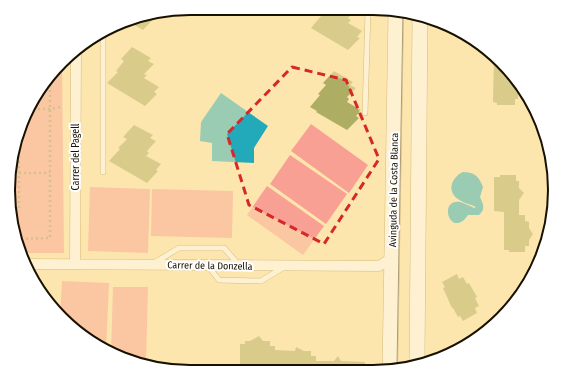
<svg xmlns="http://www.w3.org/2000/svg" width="563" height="380" font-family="'Fira Sans Condensed',sans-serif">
  <rect width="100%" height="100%" fill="#fde6ad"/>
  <path fill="#f9a094" d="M62 63 64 253H22L12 226 8 178 22 121 46 79Z
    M311 124 368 165 349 193 291 151Z
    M290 155 347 194 326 224 270 184Z
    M267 186 324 226 303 255 247 215Z
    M90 187 150 189 148 253 88 251Z
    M152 189 233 191 232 238 151 236Z
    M62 281 109 283 106 351 60 317Z
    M113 287H148L146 361H132L111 354Z"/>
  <path fill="#2ab" d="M221 93 268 126 254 148V163L212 161V143L200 141 201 122Z
    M463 172C475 172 479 177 483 187L480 197C483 204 486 209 479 215H468C451 240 437 199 460 202 464 203 470 206 474 208L476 207C470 204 463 203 458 199 446 191 452 177 463 172Z"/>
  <path fill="#adad63" d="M326 10 355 11 348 18 351 20 348 23 362 31 357 37 360 38 348 50 311 28Z
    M159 13 143 30 126 20 132 18Z
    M132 47 151 58 148 61 154 64 144 74 147 75 144 78 159 87 154 92 157 94 145 106 107 83 118 72 116 71 124 61 121 59Z
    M494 55 502 61 518 86V99H515V105H497V103L493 102Z
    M334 71 353 82 350 85 356 88 347 97 349 99 347 102 361 110 356 116 359 118 347 130 316 112 317 111 310 107 320 95 318 94 326 85 323 83Z
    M134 125 153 135 150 138 156 141 147 151 149 153 146 156 161 164 156 170 158 171 147 183 109 161 120 149 118 148 127 139 123 137Z
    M500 175H516V181H519V188L524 193 519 200V215H525V221L529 222V228L533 234 529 240V246H525V252H509V250H504V212L494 211V177H500Z
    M457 274 459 279 463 277 467 284 469 283 477 297 475 298 479 306 475 308 477 313 463 321 460 316 458 317 453 308H452L443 288 445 287 442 282Z
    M259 336 263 341H270V346H275V350L295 351 296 347 304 351H311V356H316V361H334L338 356 341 361 365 362V372L279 371V367L240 366V344H245V341H250Z"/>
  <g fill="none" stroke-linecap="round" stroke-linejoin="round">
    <defs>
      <path id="lane" d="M365 113 368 11
        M103 172V32
        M154 263 179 248H224L239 265
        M208 266 219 280 261 281 284 267"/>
      <path id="street" d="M26 264 379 266 392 258
        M75 264 76 50"/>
      <path id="secondary" d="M417 363 420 15
        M390 369 396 11"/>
    </defs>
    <use href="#lane" stroke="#a58942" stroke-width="6"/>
    <use href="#street" stroke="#a58942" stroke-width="11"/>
    <use href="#secondary" stroke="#a58942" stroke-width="16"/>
    <path stroke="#a49369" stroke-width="2.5" stroke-dasharray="2 3" stroke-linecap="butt" d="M45 81H50
      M28 109H49L62 107
      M19 173H50
      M10 208 19 209V142H17
      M16 239 50 238V75"/>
    <use href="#lane" stroke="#fff" stroke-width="5"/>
    <use href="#street" stroke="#fff" stroke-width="10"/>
    <use href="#secondary" stroke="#fff" stroke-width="15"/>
    <path stroke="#4e4228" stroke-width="1" d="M397 367 403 11"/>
  </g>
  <path d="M0 0H563V380H0ZM292 67 346 80 379 159 324 244 249 205 227 134Z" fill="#fde6ad" fill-opacity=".55" fill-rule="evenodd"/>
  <path fill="none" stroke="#d62828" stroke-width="3" stroke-dasharray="8 5" stroke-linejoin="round" d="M292 67 346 80 379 159 324 244 249 205 227 134Z"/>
  <g text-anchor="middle" stroke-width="4" stroke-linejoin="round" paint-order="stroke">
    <g font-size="10" fill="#191100" stroke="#fff">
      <text transform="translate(75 157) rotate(-90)" y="4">Carrer del Pagell</text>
      <text transform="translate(393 190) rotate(-89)" y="4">Avinguda de la Costa Blanca</text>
      <text transform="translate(210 265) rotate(1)" y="4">Carrer de la Donzella</text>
    </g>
  </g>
  <path d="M0 0H563V380H0ZM190 15H373A175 175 0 0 1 548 190V190A175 175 0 0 1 373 365H190A175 175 0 0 1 15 190V190A175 175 0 0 1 190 15Z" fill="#fff" fill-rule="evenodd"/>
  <path fill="none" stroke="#191100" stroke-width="2" d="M190 15H373A175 175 0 0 1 548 190V190A175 175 0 0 1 373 365H190A175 175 0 0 1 15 190V190A175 175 0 0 1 190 15Z"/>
</svg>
